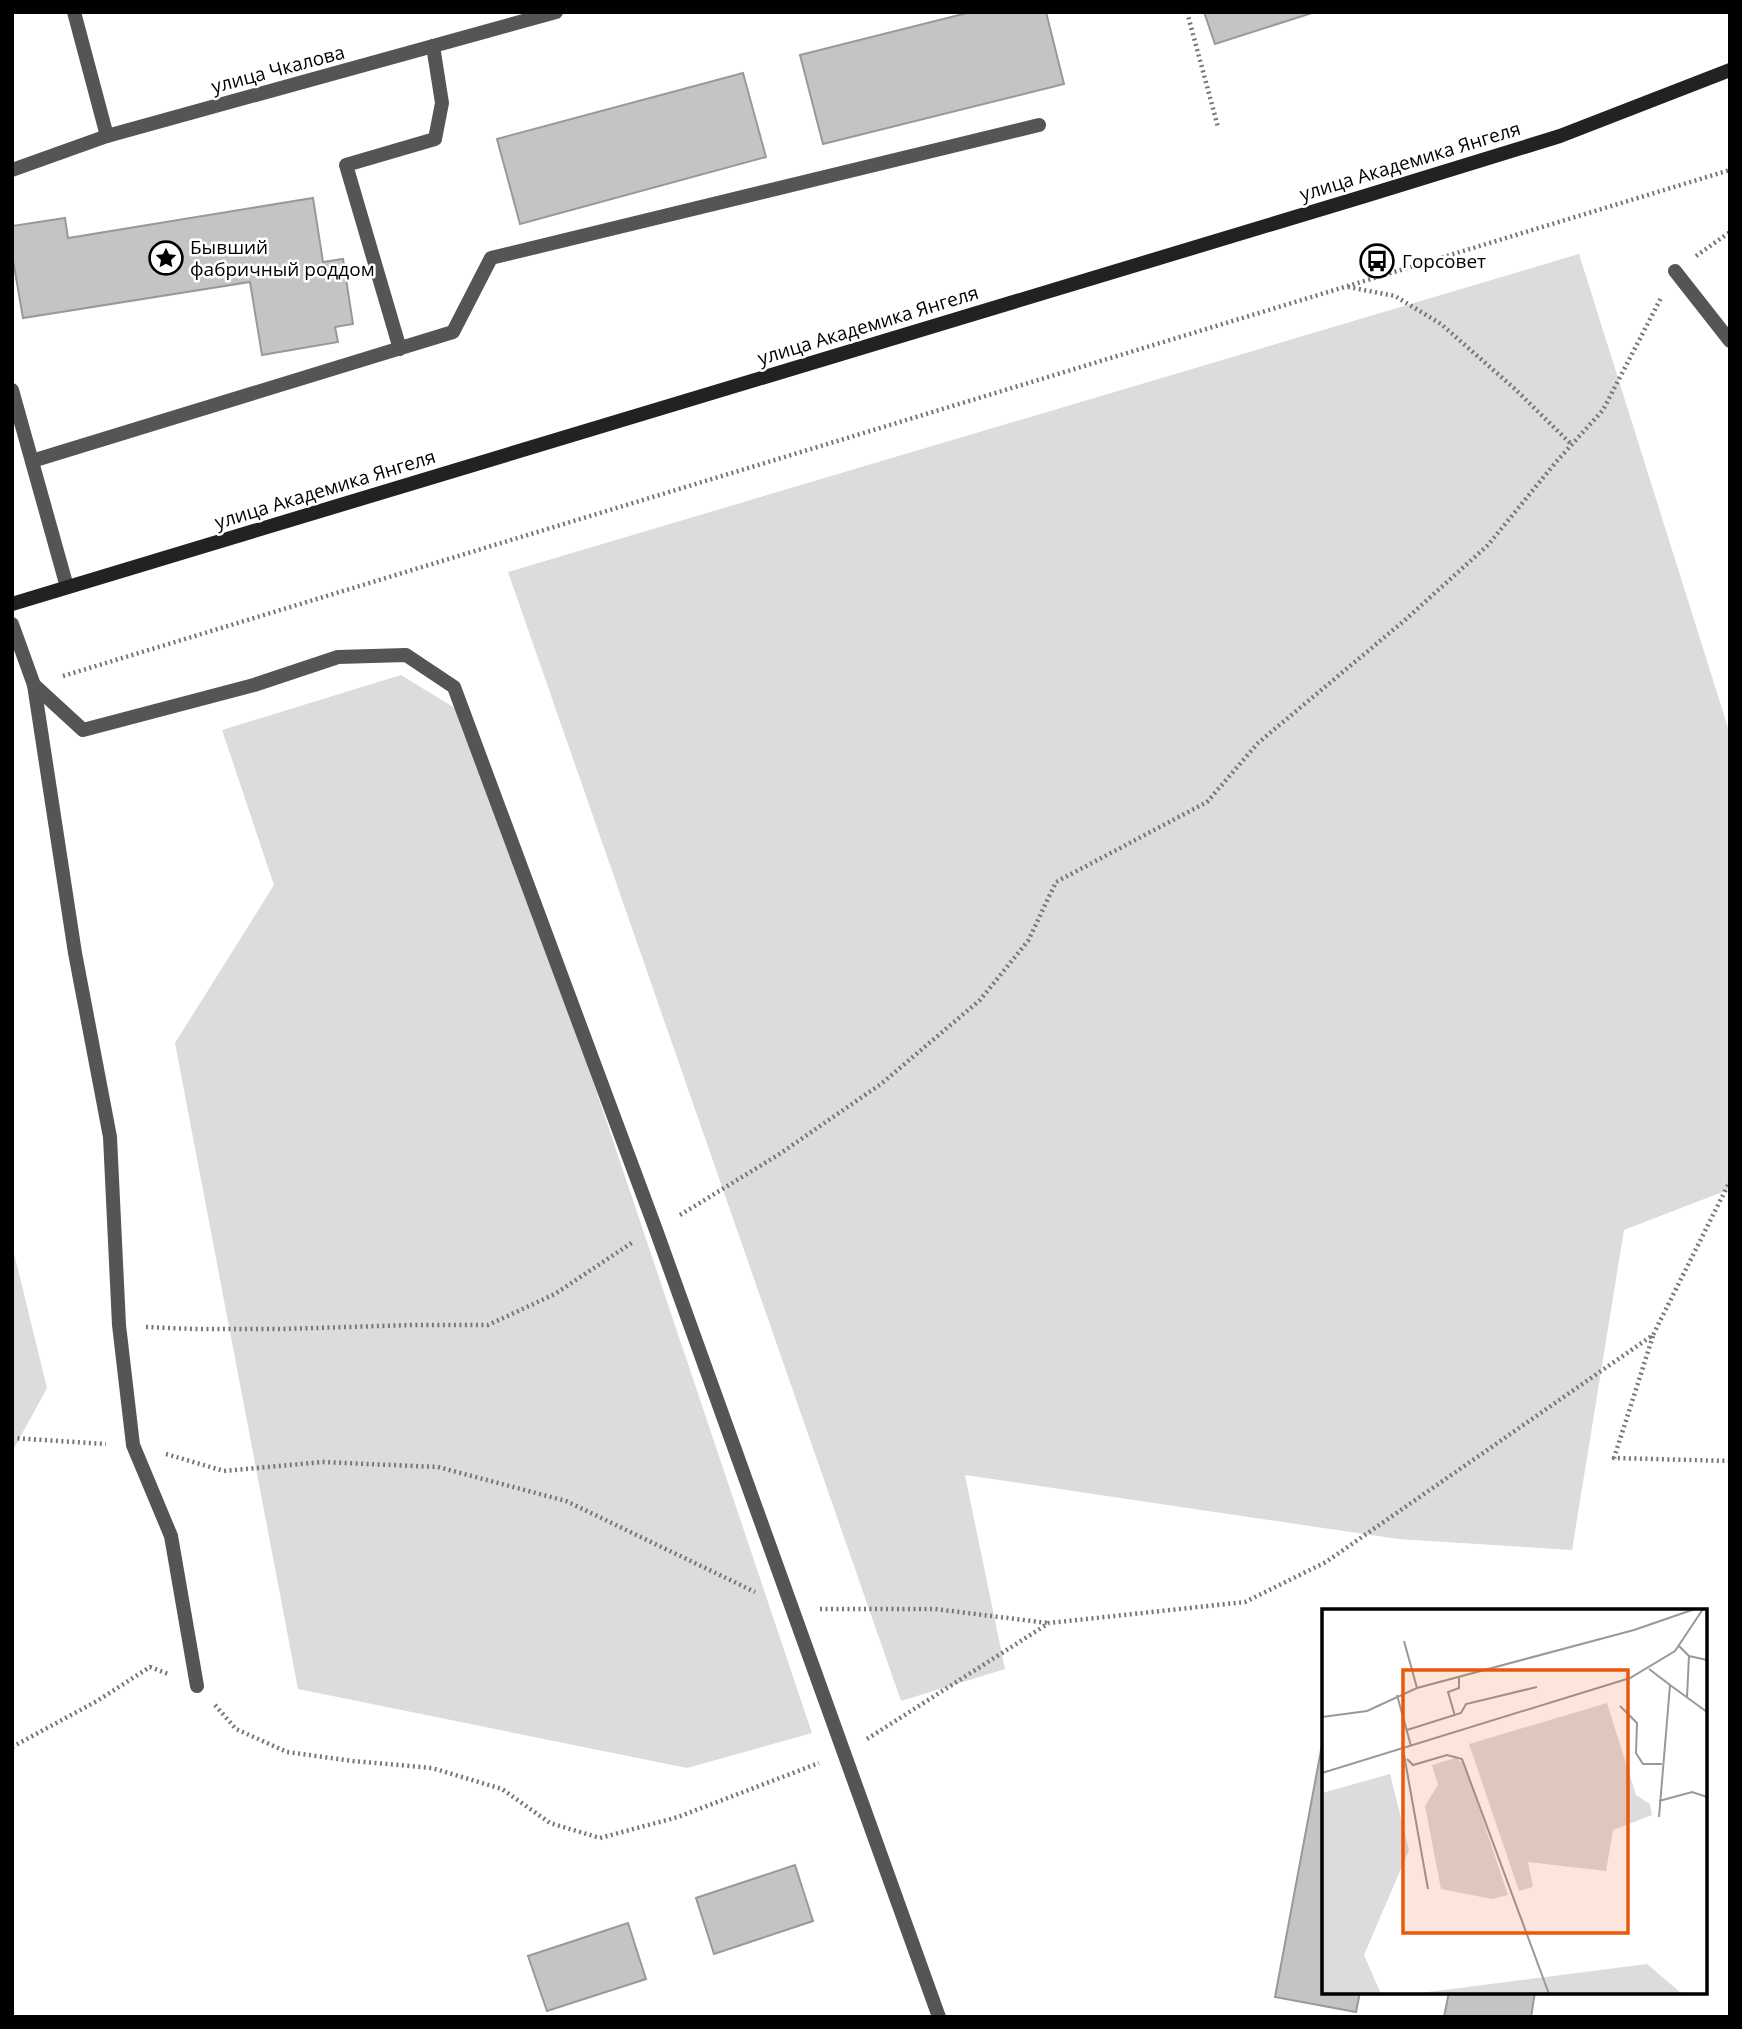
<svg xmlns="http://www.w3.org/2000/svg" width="1742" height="2029" font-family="'Open Sans',sans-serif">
  <rect width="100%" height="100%" fill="#fff"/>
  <path fill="#dcdcdc" d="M1579 254 1730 734V1189L1624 1230 1572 1550 1398 1539 965 1475 1005 1669 901 1701 508 572Z
    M401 675 471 718 812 1733 687 1768 298 1689 175 1043 274 885 222 730Z
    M12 1245 47 1388 12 1452Z"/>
  <path fill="#c4c4c4" stroke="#999" stroke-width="2" d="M971 12H1046L1064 84 823 144 800 55Z
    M1204 12H1315L1215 44Z
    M743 73 766 157 520 224 497 139Z
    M313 198 323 262 343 259 353 324 335 327 338 342 262 355 250 282 23 318 12 254V226L65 218 68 238Z
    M1324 1734V1992H1360L1356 2012 1275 1997Z
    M795 1865 813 1921 714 1954 696 1898Z
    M628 1923 646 1979 547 2011 528 1956Z
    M1449 1992H1535L1531 2017H1444Z"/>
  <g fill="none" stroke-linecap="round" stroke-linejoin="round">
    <path stroke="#777" stroke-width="4.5" stroke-dasharray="2 3.5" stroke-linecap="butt" d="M1187 12 1218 127
      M1696 256 1730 232
      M1348 287 1395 296 1441 324 1515 389 1572 445
      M63 676 1730 170
      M680 1215 778 1155 881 1084 980 1000 1028 941 1056 882 1207 802 1258 743 1405 620 1488 545 1556 462 1603 410 1662 296
      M146 1327 194 1329H282L413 1325H488L555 1294 633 1242
      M1653 1336 1614 1458 1730 1461
      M12 1438 106 1444
      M166 1454 224 1471 322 1462 438 1467 566 1501 755 1592
      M820 1609H935L1048 1623
      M215 1705 236 1729 287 1752 353 1761 432 1768 502 1789 550 1823 600 1838 678 1817 819 1763
      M867 1739 1049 1623 1245 1602 1326 1562 1653 1335 1730 1181
      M12 1747 97 1701 150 1667 168 1674"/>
    <path stroke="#555" stroke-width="14" d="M74 12 107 136
      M1675 271 1730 341
      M400 349 346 165 435 139 442 103 433 46
      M32 461 453 332 491 258 1039 125
      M34 685 75 953 110 1137 119 1325 133 1445 171 1536 197 1686"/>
    <path stroke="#555" stroke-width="14" d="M12 170 107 136 556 12
      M12 390 67 587
      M12 624 34 685 83 730 254 685 338 657 406 655 454 687 656 1230 939 2017"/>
    <path stroke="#222" stroke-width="14" d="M12 604 1365 196 1560 136 1730 70"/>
  </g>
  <defs>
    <symbol id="sight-ring" viewBox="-11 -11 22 22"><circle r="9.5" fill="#fff" stroke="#000" stroke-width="1.5"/><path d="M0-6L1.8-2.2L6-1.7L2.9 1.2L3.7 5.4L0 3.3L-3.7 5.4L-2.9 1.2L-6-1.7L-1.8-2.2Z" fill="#000"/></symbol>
    <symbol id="bus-ring" viewBox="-11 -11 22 22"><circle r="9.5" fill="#fff" stroke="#000" stroke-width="1.5"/><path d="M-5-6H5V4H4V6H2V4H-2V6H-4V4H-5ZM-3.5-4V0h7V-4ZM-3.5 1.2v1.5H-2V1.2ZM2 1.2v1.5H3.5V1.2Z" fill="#000"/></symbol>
  </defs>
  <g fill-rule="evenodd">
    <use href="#sight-ring" x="147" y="239" width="38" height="38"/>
    <use href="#bus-ring" x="1358" y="242" width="38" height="38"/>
  </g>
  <g text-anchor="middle" stroke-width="5" stroke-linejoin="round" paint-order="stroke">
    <g font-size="19" fill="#000" stroke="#fff">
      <text transform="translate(278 69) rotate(-15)" y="7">улица Чкалова</text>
      <text transform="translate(1410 161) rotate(-17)" y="7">улица Академика Янгеля</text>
      <text transform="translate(868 325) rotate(-17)" y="7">улица Академика Янгеля</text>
      <text transform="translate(325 489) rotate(-17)" y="7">улица Академика Янгеля</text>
    </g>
    <g font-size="19" fill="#000" stroke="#fff" text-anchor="start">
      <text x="190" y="254">Бывший<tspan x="190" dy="22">фабричный роддом</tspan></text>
      <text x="1402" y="268">Горсовет</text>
    </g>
  </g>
  <g transform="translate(1322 1609)">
    <rect width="385" height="385" fill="#fff"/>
    <path d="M285 94 314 186 328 195 330 206 291 221 284 262 206 253 211 278 197 282 147 135ZM133 149 142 154 186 286 170 290 119 280 103 197 116 176 110 156ZM68 165 87 241 42 346 59 385H0V184ZM325 355 358 383 373 385H90Z" fill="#dcdcdc"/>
    <path fill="none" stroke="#999" stroke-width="2" d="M82 32 95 79M357 37 367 47 385 51M327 60 348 76 337 208M348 76 385 103M75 86 89 137M365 88 367 47M298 97 315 114 314 144 321 155H340M133 107 126 83 137 79V67M0 108 45 102 95 79 312 21 373 0M85 121 139 104 144 95 215 78M81 140 106 280M85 150 91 156 125 146 140 150 227 385M0 164 308 69 353 42 381 0M337 192 370 183 385 188"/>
    <path fill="#e8590c" fill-opacity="0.15" stroke="#e8590c" stroke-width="3.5" d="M81 61H306V324H81Z"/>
    <rect width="385" height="385" fill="none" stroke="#000" stroke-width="3.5"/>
  </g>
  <rect width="1742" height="2029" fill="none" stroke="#000000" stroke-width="28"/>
</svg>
